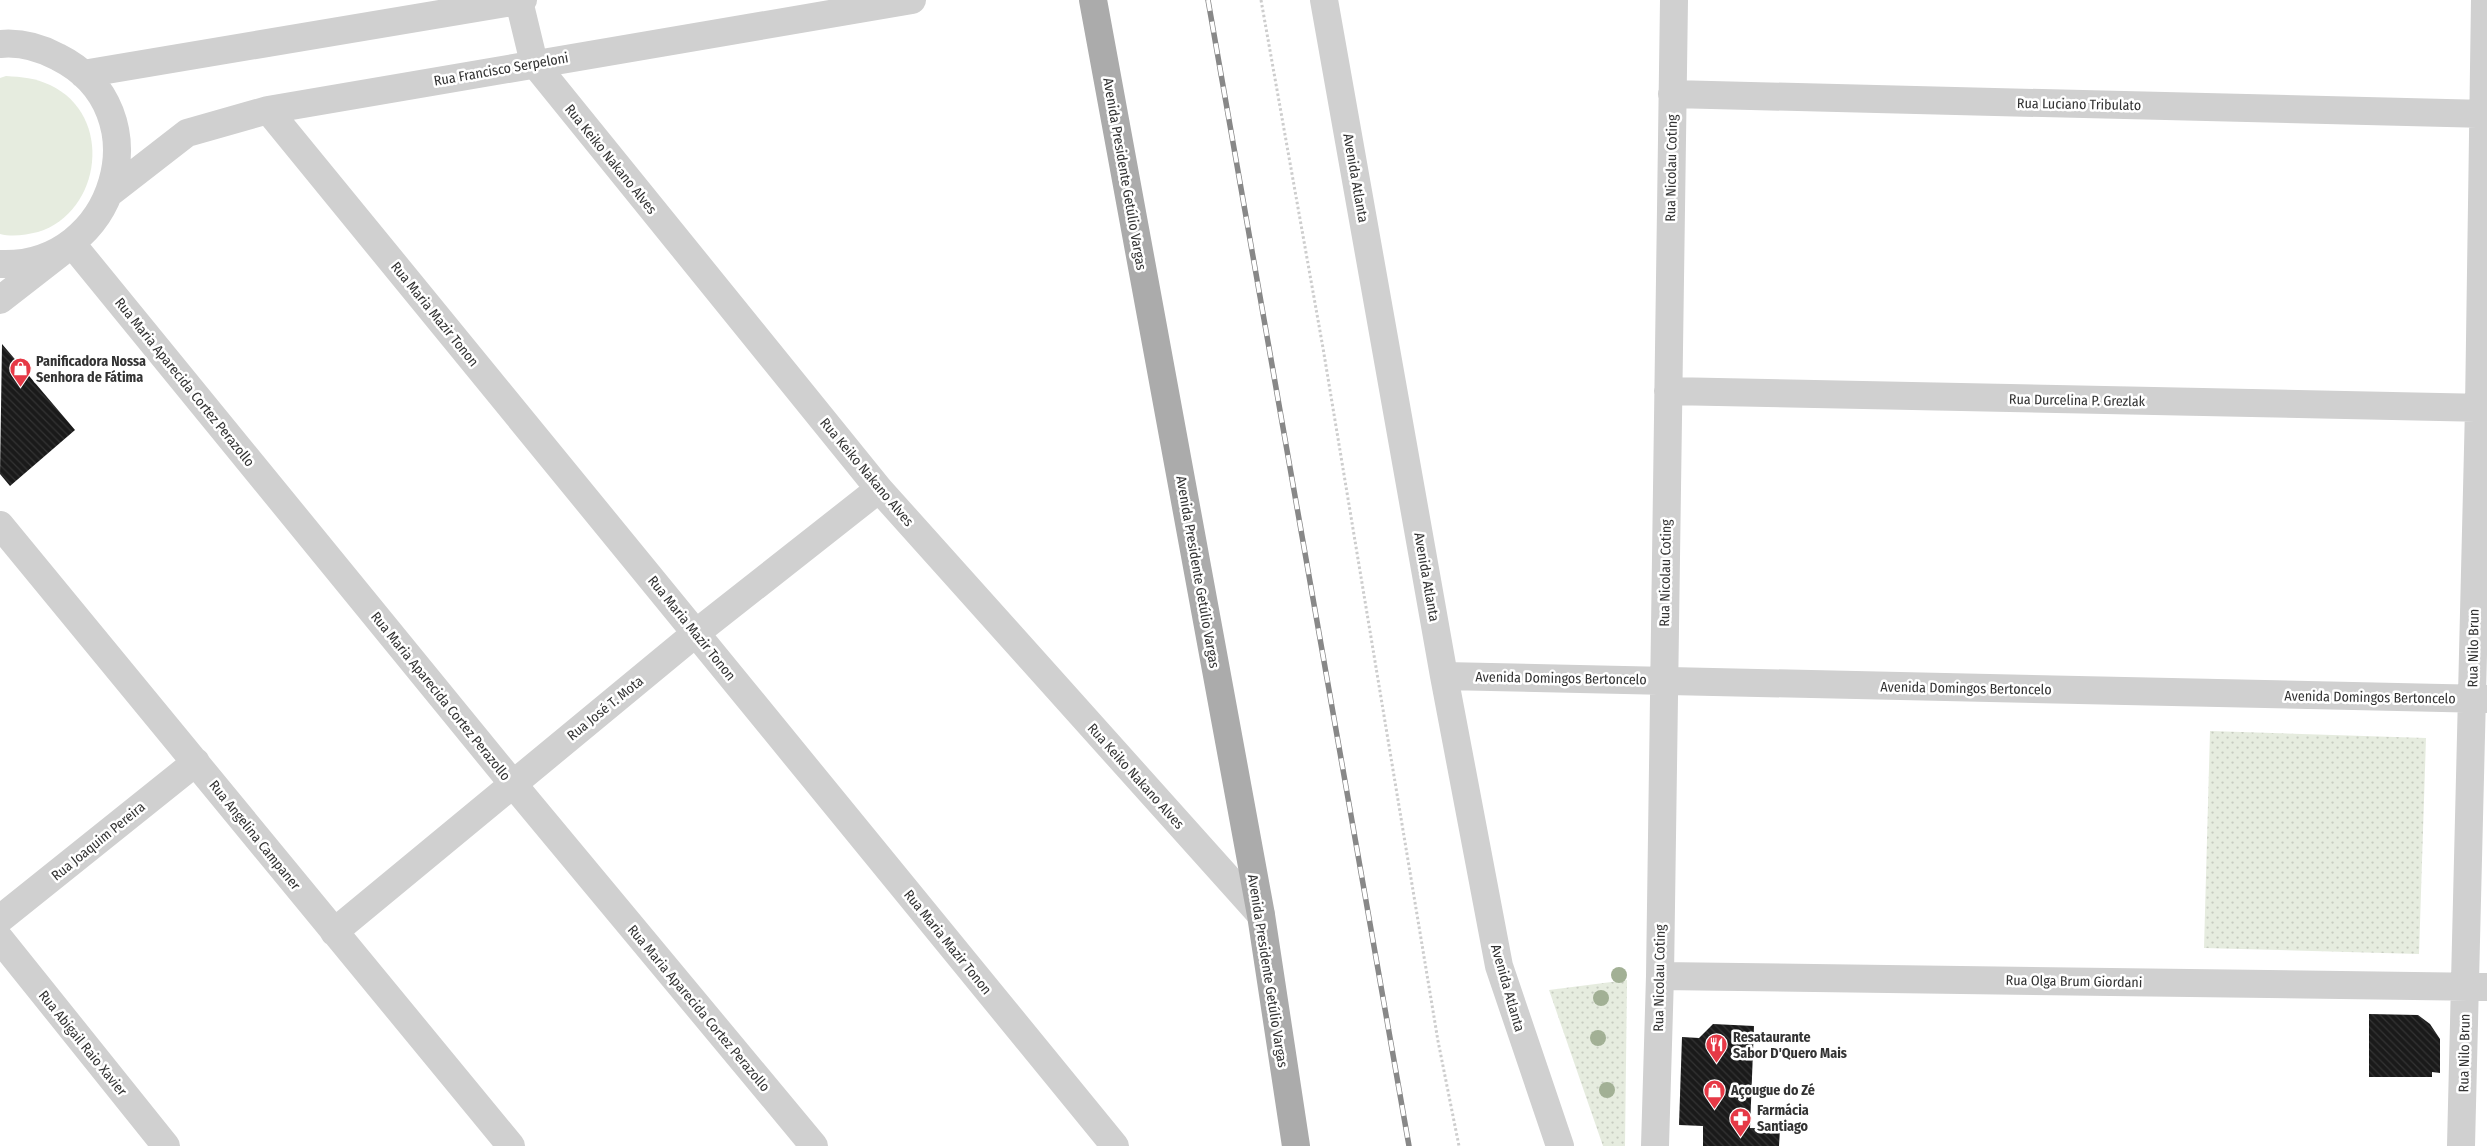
<svg xmlns="http://www.w3.org/2000/svg" width="2487" height="1146" font-family="'Fira Sans Condensed',sans-serif">
  <defs>
    <pattern id="park-dots" width="8" height="8" patternUnits="userSpaceOnUse" patternTransform="scale(1.25)"><rect width="8" height="8" fill="#e6ecdf"/><path d="M2 2h.1M6 6h.1" fill="none" stroke="#c6cbc0" stroke-width="1.8" stroke-linecap="round"/></pattern>
    <pattern id="building-back-hatch" width="6" height="6" patternUnits="userSpaceOnUse" patternTransform="scale(1.25)"><rect width="6" height="6" fill="#1a1a1a"/><path d="M-1 5l2 2M0 0l6 6M5-1l2 2" fill="none" stroke="#333"/></pattern>
  </defs>
  <rect width="100%" height="100%" fill="#fff"/>
  <path fill="#e6ecdf" d="M6 76C22 77 35 78 50 85 114 115 102 212 38 232 26 235 12 237 0 234V78Z"/>
  <path fill="url(#park-dots)" d="M2210 731 2426 738 2419 954 2204 948Z
    M1627 980 1625 1146H1603L1549 990Z"/>
  <path fill="url(#building-back-hatch)" d="M2 344 75 430 10 486 0 474Z
    M2369 1014 2418 1015 2430 1024 2440 1039V1073L2432 1072V1077H2369Z
    M1713 1024 1754 1026 1750 1128 1780 1129 1779 1146H1703V1126L1679 1125 1682 1037 1699 1038Z"/>
  <g fill="none" stroke-linecap="round" stroke-linejoin="round">
    <path stroke="#cdcdcd" stroke-width="3" stroke-dasharray="2.5 2.5" stroke-linecap="butt" d="M1261 0 1323 348 1438 1041 1459 1146"/>
    <path stroke="#d0d0d0" stroke-width="28" d="M1324 0 1444 676 1499 966 1560 1146
      M519 1 534 63 879 489 1261 915
      M0 44C20 42 41 48 58 57 164 110 116 269 0 264
      M83 74 523 0
      M1672 94 2487 114
      M268 110 1115 1146
      M111 192 187 133 268 110 912 0
      M0 300 72 244 513 784 814 1146
      M1668 391 2487 408
      M0 525 511 1146
      M1444 676 2487 699
      M0 919 196 762
      M334 932 696 633 879 489
      M0 939 166 1146
      M1660 976 2487 987
      M1655 1146 1660 976 1674 0
      M2461 1146 2479 408 2485 0"/>
    <path stroke="#ababab" stroke-width="28" d="M1093 0 1261 915 1296 1146"/>
    <defs>
      <path id="rail" d="M1208 0 1409 1146"/>
    </defs>
    <use href="#rail" stroke="#888" stroke-width="5.5"/>
    <use href="#rail" stroke="#fff" stroke-width="4" stroke-dasharray="11" stroke-linecap="butt"/>
  </g>
  <g fill="#a2b095">
    <circle cx="1619" cy="975" r="8"/>
    <circle cx="1601" cy="998" r="8"/>
    <circle cx="1598" cy="1038" r="8"/>
    <circle cx="1607" cy="1090" r="8"/>
  </g>
  <defs>
    <symbol id="shop-pin" viewBox="-11 -11 22 30"><path d="M0 17L-7.5 6A9.5 9.5 0 1 1 7.5 6Z" fill="#e63946" stroke="#fff"/><path d="M-5-2.5h2.3a2.7 3.5 0 0 1 5.4 0H5L5.5 6h-11ZM-1.5-2.5h3a1.5 2.3 0 0 0-3 0Z" fill="#fff"/></symbol>
    <symbol id="restaurant-pin" viewBox="-11 -11 22 30"><path d="M0 17L-7.5 6A9.5 9.5 0 1 1 7.5 6Z" fill="#e63946" stroke="#fff"/><path d="M-5-6h1v4h1v-4h1v4h1v-4h1v5L-1.5 .5V6h-2V.5L-5-1ZM5-6V6H3V1.5H1.5Q1.5-4 5-6Z" fill="#fff"/></symbol>
    <symbol id="pharmacy-pin" viewBox="-11 -11 22 30"><path d="M0 17L-7.5 6A9.5 9.5 0 1 1 7.5 6Z" fill="#e63946" stroke="#fff"/><path d="M-2-6h4v4h4v4h-4v4h-4v-4h-4v-4h4Z" fill="#fff"/></symbol>
  </defs>
  <g fill-rule="evenodd">
    <use href="#shop-pin" x="8" y="356" width="25" height="34"/>
    <use href="#restaurant-pin" x="1704" y="1032" width="25" height="34"/>
    <use href="#shop-pin" x="1702" y="1078" width="25" height="34"/>
    <use href="#pharmacy-pin" x="1728" y="1106" width="25" height="34"/>
  </g>
  <g text-anchor="middle" stroke-width="5" stroke-linejoin="round" paint-order="stroke">
    <g font-size="14" fill="#333" stroke="#fff">
      <text transform="translate(501 69) rotate(-10)" y="5">Rua Francisco Serpeloni</text>
      <text transform="translate(2079 104) rotate(1)" y="5">Rua Luciano Tribulato</text>
      <text transform="translate(611 159) rotate(51)" y="5">Rua Keiko Nakano Alves</text>
      <text transform="translate(1671 168) rotate(-89)" y="5">Rua Nicolau Coting</text>
      <text transform="translate(1125 174) rotate(80)" y="5">Avenida Presidente Getúlio Vargas</text>
      <text transform="translate(1356 178) rotate(80)" y="5">Avenida Atlanta</text>
      <text transform="translate(435 314) rotate(51)" y="5">Rua Maria Mazir Tonon</text>
      <text transform="translate(185 382) rotate(51)" y="5">Rua Maria Aparecida Cortez Perazollo</text>
      <text transform="translate(2077 400) rotate(1)" y="5">Rua Durcelina P. Grezlak</text>
      <text transform="translate(867 472) rotate(50)" y="5">Rua Keiko Nakano Alves</text>
      <text transform="translate(1198 572) rotate(80)" y="5">Avenida Presidente Getúlio Vargas</text>
      <text transform="translate(1665 573) rotate(-89)" y="5">Rua Nicolau Coting</text>
      <text transform="translate(1427 577) rotate(80)" y="5">Avenida Atlanta</text>
      <text transform="translate(692 628) rotate(51)" y="5">Rua Maria Mazir Tonon</text>
      <text transform="translate(2473 648) rotate(-89)" y="5">Rua Nilo Brun</text>
      <text transform="translate(1561 678) rotate(1)" y="5">Avenida Domingos Bertoncelo</text>
      <text transform="translate(1966 688) rotate(1)" y="5">Avenida Domingos Bertoncelo</text>
      <text transform="translate(441 696) rotate(51)" y="5">Rua Maria Aparecida Cortez Perazollo</text>
      <text transform="translate(2370 697) rotate(1)" y="5">Avenida Domingos Bertoncelo</text>
      <text transform="translate(605 708) rotate(-39)" y="5">Rua José T. Mota</text>
      <text transform="translate(1136 776) rotate(48)" y="5">Rua Keiko Nakano Alves</text>
      <text transform="translate(255 835) rotate(51)" y="5">Rua Angelina Campaner</text>
      <text transform="translate(98 841) rotate(-39)" y="5">Rua Joaquim Pereira</text>
      <text transform="translate(948 942) rotate(51)" y="5">Rua Maria Mazir Tonon</text>
      <text transform="translate(1268 971) rotate(81)" y="5">Avenida Presidente Getúlio Vargas</text>
      <text transform="translate(1659 978) rotate(-89)" y="5">Rua Nicolau Coting</text>
      <text transform="translate(2074 981) rotate(1)" y="5">Rua Olga Brum Giordani</text>
      <text transform="translate(1508 988) rotate(74)" y="5">Avenida Atlanta</text>
      <text transform="translate(699 1008) rotate(50)" y="5">Rua Maria Aparecida Cortez Perazollo</text>
      <text transform="translate(83 1043) rotate(51)" y="5">Rua Abigail Raio Xavier</text>
      <text transform="translate(2464 1053) rotate(-89)" y="5">Rua Nilo Brun</text>
    </g>
    <g font-size="14" font-weight="bold" fill="#333" stroke="#fff" text-anchor="start">
      <text x="36" y="366">Panificadora Nossa<tspan x="36" dy="16">Senhora de Fátima</tspan></text>
      <text x="1733" y="1042">Resataurante<tspan x="1733" dy="16">Sabor D'Quero Mais</tspan></text>
      <text x="1731" y="1095">Açougue do Zé</text>
      <text x="1757" y="1115">Farmácia<tspan x="1757" dy="16">Santiago</tspan></text>
    </g>
  </g>
</svg>
